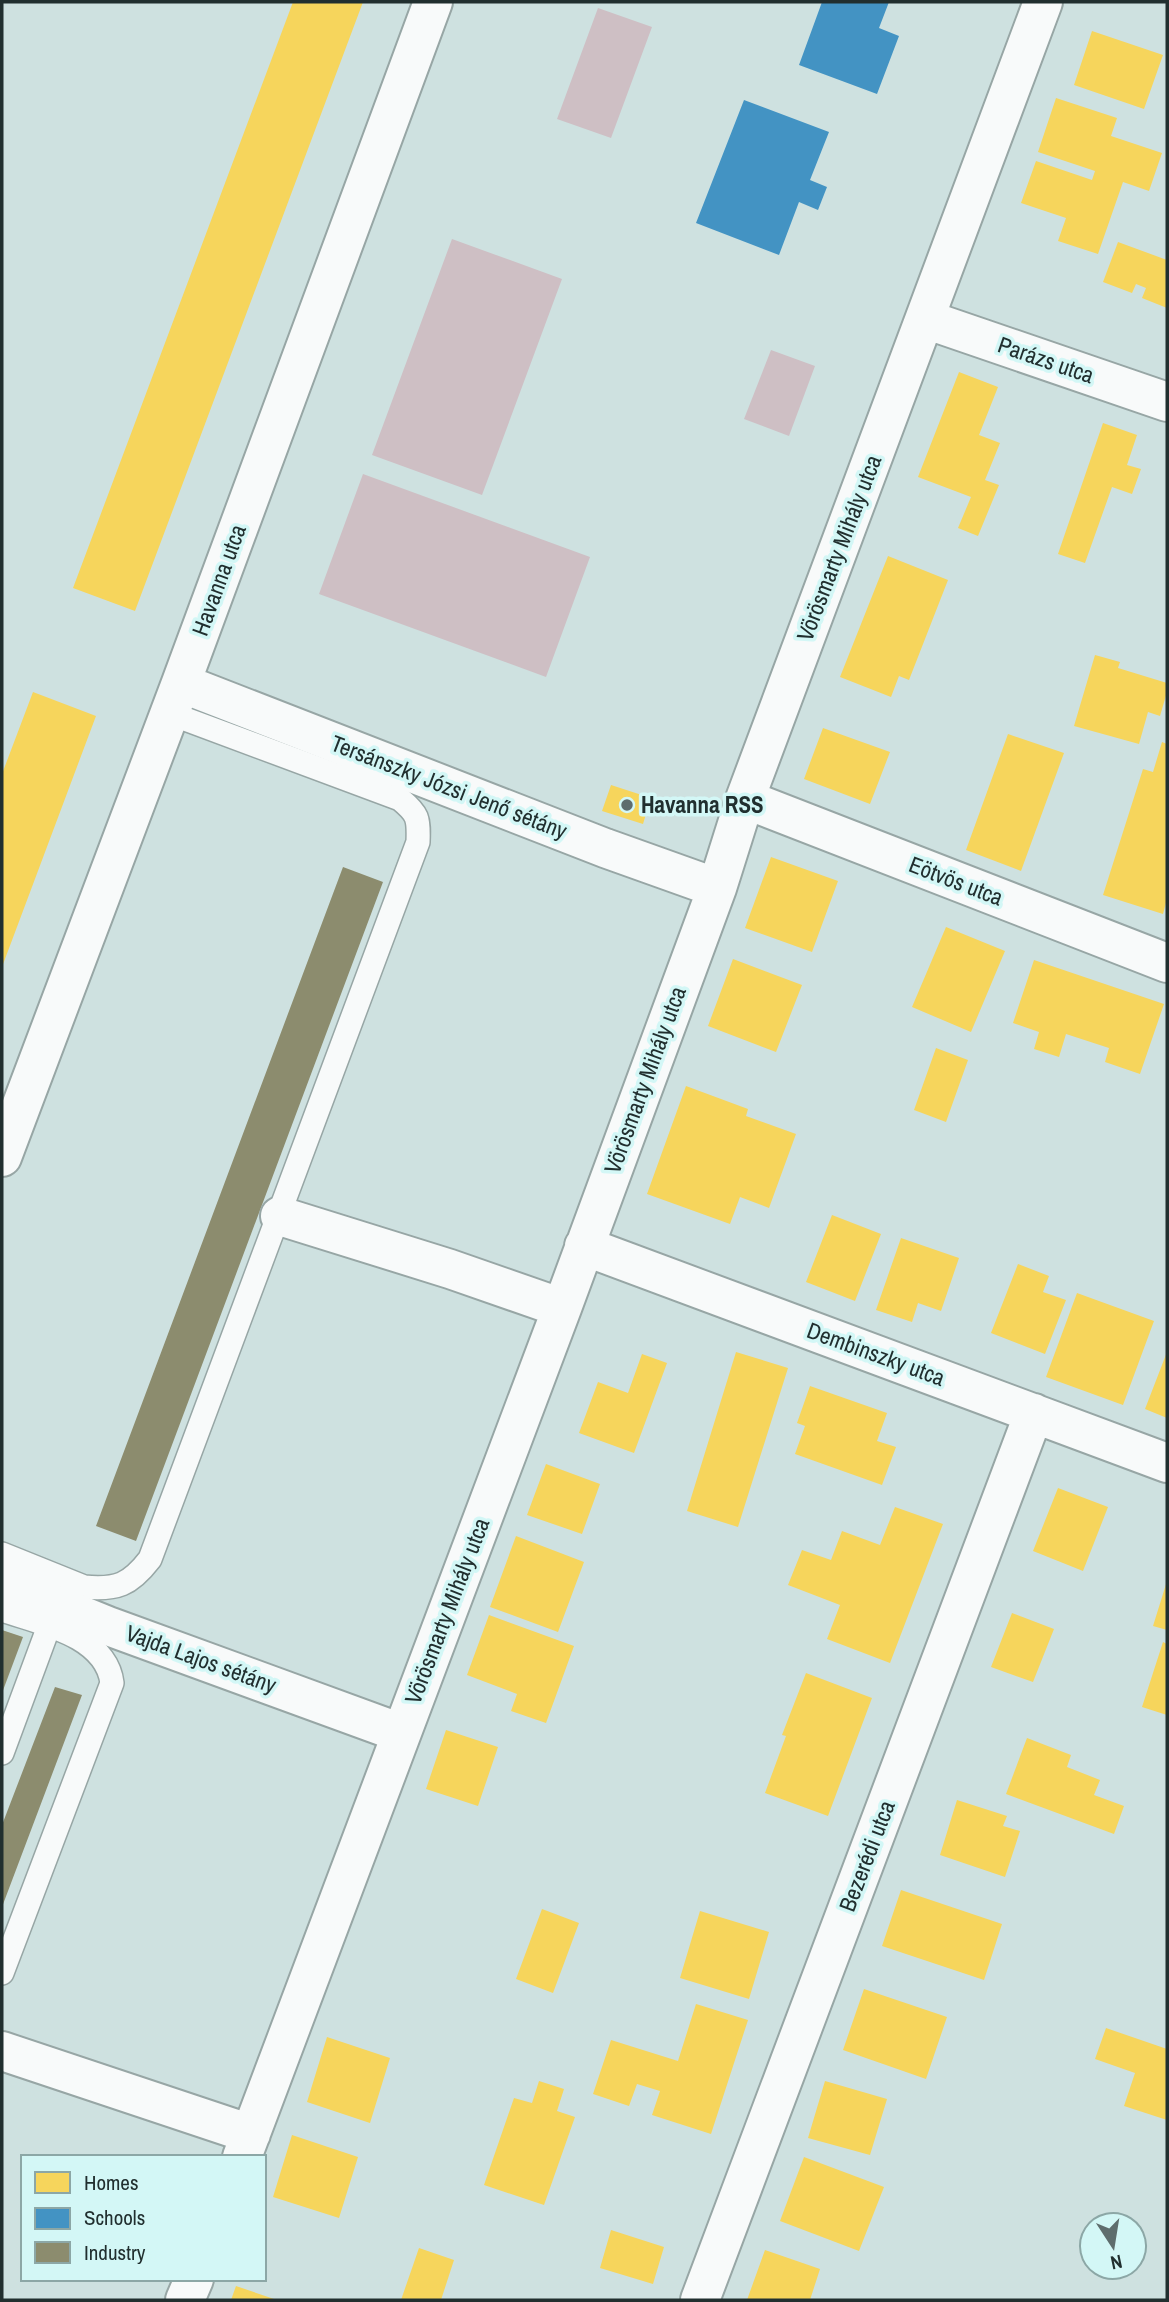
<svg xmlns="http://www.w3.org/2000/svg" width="1169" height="2302" font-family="'Archivo Narrow',sans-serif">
  <rect width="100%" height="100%" fill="#cee1e0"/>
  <path fill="#cebfc4" d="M598 8 652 27 611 138 557 119Z
    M452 239 562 279 482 495 372 455Z
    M771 350 815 366 789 436 744 419Z
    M363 474 590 557 546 677 319 594Z"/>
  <path fill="#f6d55c" d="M293 2H363L135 611 73 588Z
    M1092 31 1163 55 1144 109 1074 85Z
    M1056 98 1117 118 1111 136 1162 153 1149 191 1123 182 1098 254 1058 241 1066 218 1021 203 1036 161 1092 180 1095 171 1038 152Z
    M1118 242 1167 260V308L1142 298 1146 288 1136 284 1132 293 1103 282Z
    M959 372 998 387 979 435 1000 443 985 480 999 485 978 536 958 528 971 497 918 477Z
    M1103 423 1137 435 1127 465 1141 469 1132 494 1112 487 1085 563 1058 554Z
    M888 556 948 580 909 680 899 676 891 697 840 677Z
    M1095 655 1120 662 1118 668 1167 683V692L1160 716 1148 712 1139 744 1074 726Z
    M33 692 96 716 2 967V774Z
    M823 728 890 752 870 804 804 779Z
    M1008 734 1064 753 1021 871 966 850Z
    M1162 742 1167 744V899L1163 914 1103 895 1143 769 1153 772Z
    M611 785 651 798 643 824 602 811Z
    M771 857 838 881 812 952 745 928Z
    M946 927 1005 951 971 1032 912 1007Z
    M733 959 802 985 776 1052 708 1026Z
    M1034 960 1164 1004 1140 1074 1105 1062 1109 1048 1066 1034 1059 1057 1034 1049 1039 1032 1013 1023Z
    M936 1048 968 1060 946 1122 914 1110Z
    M686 1086 748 1109 746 1116 796 1134 769 1208 740 1197 730 1224 647 1194Z
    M832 1215 881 1234 855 1301 806 1282Z
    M901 1238 959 1258 941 1311 918 1303 912 1322 876 1310Z
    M1018 1264 1049 1276 1043 1292 1066 1300 1045 1354 991 1333Z
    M1077 1293 1154 1321 1123 1405 1046 1377Z
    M736 1352 788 1368 738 1527 687 1511Z
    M1167 1352V1418L1145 1409Z
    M642 1354 667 1363 634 1453 579 1433 598 1382 628 1393Z
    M810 1386 887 1413 877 1441 896 1447 882 1485 795 1454 805 1426 797 1423Z
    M546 1464 600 1484 582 1534 527 1515Z
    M1058 1488 1108 1507 1083 1571 1033 1551Z
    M895 1507 943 1524 890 1663 827 1639 840 1605 788 1585 802 1550 831 1560 842 1531 880 1545Z
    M516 1536 584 1562 558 1632 490 1607Z
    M1167 1581V1630L1153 1626Z
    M1012 1613 1054 1629 1033 1682 991 1667Z
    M489 1615 574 1646 546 1723 511 1711 517 1694 467 1675Z
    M1163 1642 1167 1644V1715L1142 1707Z
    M806 1673 872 1698 828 1816 765 1793 786 1736 782 1735Z
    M446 1730 498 1747 478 1806 426 1789Z
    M1027 1738 1071 1755 1067 1767 1100 1780 1094 1795 1124 1806 1114 1834 1006 1794Z
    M957 1800 1007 1816 1003 1826 1020 1831 1005 1877 940 1855Z
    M901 1890 1002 1924 984 1980 882 1946Z
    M542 1909 579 1923 553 1993 516 1979Z
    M700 1911 769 1932 749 1999 680 1978Z
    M864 1989 947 2017 926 2079 843 2050Z
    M696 2004 748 2020 711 2134 652 2115 660 2091 637 2084 629 2106 593 2094 611 2040 678 2061Z
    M1106 2028 1167 2049V2120L1124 2106 1135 2073 1095 2059Z
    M327 2037 390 2058 370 2123 307 2102Z
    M539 2081 564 2089 557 2111 575 2117 544 2205 484 2185 514 2098 532 2103Z
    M825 2081 887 2099 870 2155 808 2138Z
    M292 2135 358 2157 339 2218 273 2197Z
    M804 2157 884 2187 859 2251 780 2221Z
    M611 2230 664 2247 653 2284 600 2268Z
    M419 2248 454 2260 441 2300H401Z
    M765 2250 820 2269 810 2300H747Z
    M236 2286 277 2300H231Z"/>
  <path fill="#4393c3" d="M822 2H889L879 28 899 36 877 94 799 65Z
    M744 100 829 132 810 180 827 187 818 210 799 202 779 255 696 223Z"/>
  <path fill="#8c8c6e" d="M343 867 383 882 136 1541 96 1526Z
    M2 1630 23 1637 2 1693Z
    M55 1687 82 1695 2 1907V1825Z"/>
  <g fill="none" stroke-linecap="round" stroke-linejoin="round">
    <defs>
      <path id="lane" d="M2 1554 84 1587C117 1590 130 1585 150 1559L418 842C419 818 418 814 400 799L169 713
        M2 1610C40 1623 106 1635 112 1683L2 1973
        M2 1753 49 1626"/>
      <path id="street" d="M925 319 1167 402
        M181 683 605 848 717 888
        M745 799 1167 963
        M2 1157 181 683 433 2
        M280 1216 450 1269 562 1308
        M584 1246 1167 1463
        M2 1583 108 1626 401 1733
        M2 2051 251 2134
        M242 2157 562 1308 717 888 745 799 1043 2
        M185 2300 194 2279
        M700 2300 1034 1413"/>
    </defs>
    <use href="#lane" stroke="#97a6a5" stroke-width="26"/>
    <use href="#street" stroke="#97a6a5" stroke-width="42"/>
    <use href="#lane" stroke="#f8fafa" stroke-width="23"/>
    <use href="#street" stroke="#f8fafa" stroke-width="38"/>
  </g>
  <circle fill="#5e6d6d" stroke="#d3f7f6" stroke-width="2.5" cx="627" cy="805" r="7"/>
  <g text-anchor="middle" stroke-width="7" stroke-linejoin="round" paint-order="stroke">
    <g font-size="23" fill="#212f2f" stroke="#d3f7f6">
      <text transform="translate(1046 360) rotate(19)" y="8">Parázs utca</text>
      <text transform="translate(839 548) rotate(-69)" y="8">Vörösmarty Mihály utca</text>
      <text transform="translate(219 580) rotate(-70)" y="8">Havanna utca</text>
      <text transform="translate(449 787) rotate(21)" y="8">Tersánszky Józsi Jenő sétány</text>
      <text transform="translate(956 881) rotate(21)" y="8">Eötvös utca</text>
      <text transform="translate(645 1080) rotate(-70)" y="8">Vörösmarty Mihály utca</text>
      <text transform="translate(876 1354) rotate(20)" y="8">Dembinszky utca</text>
      <text transform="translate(447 1611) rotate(-69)" y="8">Vörösmarty Mihály utca</text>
      <text transform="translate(201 1659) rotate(20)" y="8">Vajda Lajos sétány</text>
      <text transform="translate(867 1856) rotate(-69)" y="8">Bezerédi utca</text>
    </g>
    <g font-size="23" font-weight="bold" fill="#212f2f" stroke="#d3f7f6" text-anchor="start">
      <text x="641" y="813">Havanna RSS</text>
    </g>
  </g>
  <rect width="1169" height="2302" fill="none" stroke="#212f2f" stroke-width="7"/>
  <rect x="21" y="2155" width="245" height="126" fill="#d3f7f6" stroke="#8ca7a6" stroke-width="2"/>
  <rect x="35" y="2172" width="35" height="21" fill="#f6d55c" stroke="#8ca7a6" stroke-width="2"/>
  <text x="84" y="2190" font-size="21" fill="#212f2f">Homes</text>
  <rect x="35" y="2208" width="35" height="21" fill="#4393c3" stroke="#8ca7a6" stroke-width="2"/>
  <text x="84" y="2225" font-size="21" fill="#212f2f">Schools</text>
  <rect x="35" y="2242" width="35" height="21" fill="#8c8c6e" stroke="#8ca7a6" stroke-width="2"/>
  <text x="84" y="2260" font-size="21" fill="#212f2f">Industry</text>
  <g transform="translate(1113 2246) rotate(168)"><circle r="33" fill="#d3f7f6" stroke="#8ca7a6" stroke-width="2"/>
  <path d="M0-5L12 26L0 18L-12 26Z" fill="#5e6d6d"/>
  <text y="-10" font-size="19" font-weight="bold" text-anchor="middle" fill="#212f2f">N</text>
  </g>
</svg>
